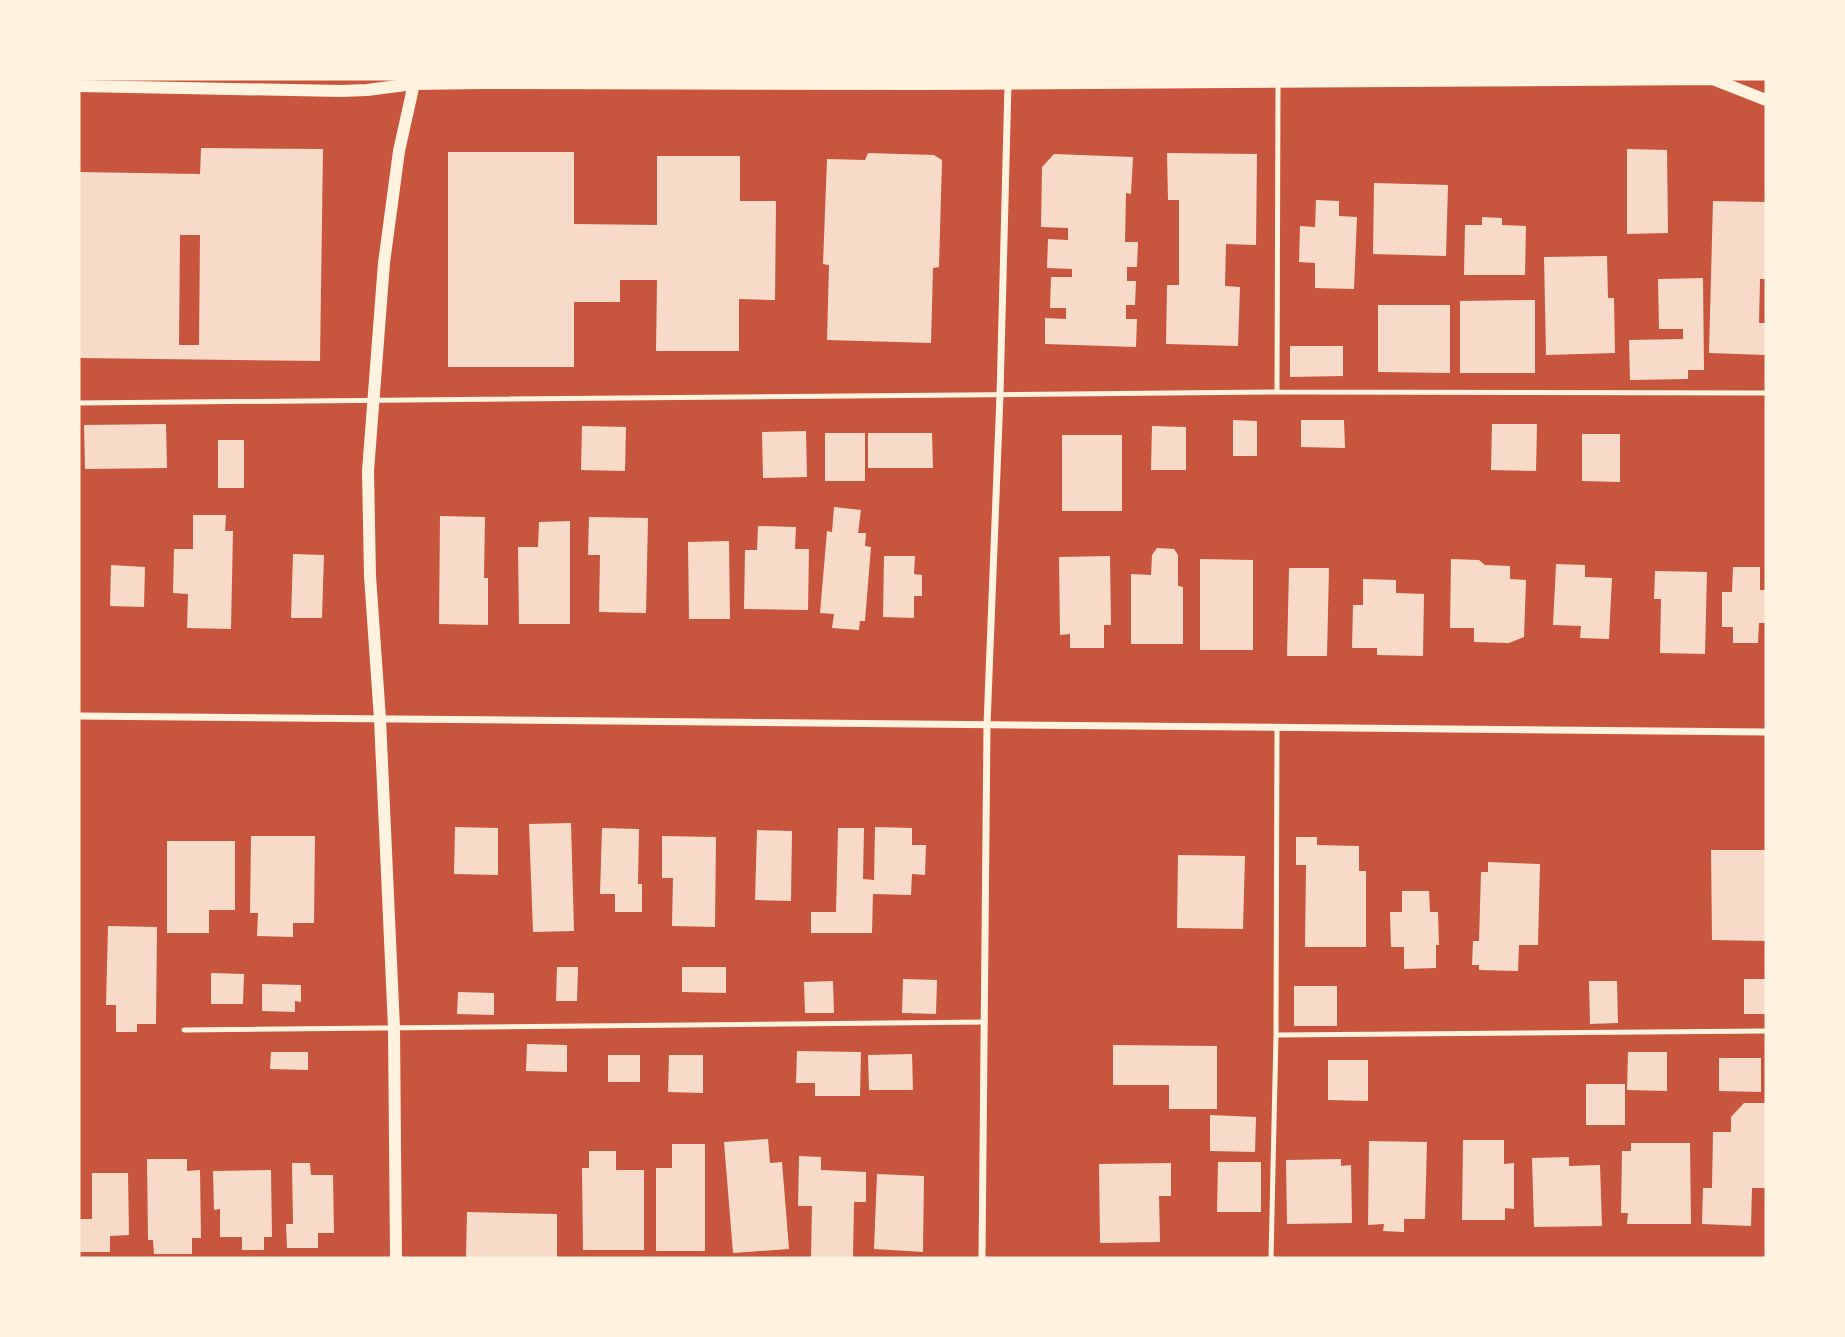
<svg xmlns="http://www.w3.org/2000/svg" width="1845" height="1337" font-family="'PT Sans Narrow',sans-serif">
  <rect width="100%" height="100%" fill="#c8553d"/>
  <path fill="#f7dbc8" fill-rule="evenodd" d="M201 148 323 149 320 361 79 358V172L200 174ZM180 235H200L199 345H179Z
    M1627 149 1667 150 1668 233 1627 234Z
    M448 152H574V224L657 225V156H740V201H776L775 300 739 299V351H656L657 280H620V302H574V367H448Z
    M868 153 934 155 942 160 939 267 933 268 931 343 827 340 829 265 823 264 827 159 865 160Z
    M1167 153 1257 154 1256 245 1226 244 1225 286 1240 287 1238 346 1166 344 1167 285H1179V200H1168Z
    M1054 154 1133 157 1131 194 1126 193 1125 242H1138L1137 267H1127V281H1136L1135 305H1126V319H1137L1136 347 1045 344V318L1066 319V308H1050L1051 277H1072V269L1047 268 1048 239 1068 240V228L1041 227 1042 167Z
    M1374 183 1448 185 1446 256 1373 254Z
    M1316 200 1339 201V216L1357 217 1354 289 1315 288V263L1299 262 1300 226 1315 227Z
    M1713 201 1766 202V279H1760L1759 323H1766V355L1709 353Z
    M1482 217 1502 218V225L1526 226 1525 275H1464L1465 225H1482Z
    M1607 256 1608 298H1614L1615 353 1546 355 1544 257Z
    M1703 278 1704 370H1688V379L1630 380 1629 340 1683 339V329H1659L1658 279Z
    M1535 300V373H1460V301Z
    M1378 305H1450V373L1378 372Z
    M1290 346H1343V376L1290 377Z
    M1233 420 1257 421V456H1233Z
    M1301 420H1344L1345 448 1301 447Z
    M166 424 167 468 85 469 84 425Z
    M1492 424H1537L1536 471 1491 470Z
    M582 426 626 427 625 471 581 470Z
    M1152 426 1186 427V470H1151Z
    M806 431 807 477 763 478 762 432Z
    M825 433H865V481H825Z
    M868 433H932L933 468H868Z
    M1582 434H1620V482L1582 481Z
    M1062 435H1122V511H1062Z
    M218 440H244V488H218Z
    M834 507 861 510 858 533H866L865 546 871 547 865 621H860L859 630 832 628 834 614 820 613 827 531 832 532Z
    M193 515H226L225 531H233L231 629 187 628 188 594 173 593 174 549H193Z
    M440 516 485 517 484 578H488V625L439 624Z
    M589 517 648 518 646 613 599 612 600 555H588Z
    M570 521V624H519L518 547H538L539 522Z
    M758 526 796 527 795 549H809L808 610 744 609 745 550H757Z
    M729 541 730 619H689L688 542Z
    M1157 548 1174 549 1178 555V586L1183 587V644H1131V574L1151 575 1152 555Z
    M293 554 324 555 322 618H291Z
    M884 556H915L914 574 922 575V596H914V618L883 617Z
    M1110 556 1111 625H1104V648H1070V634L1060 635 1059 557Z
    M1200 559 1253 560V650H1200Z
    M1451 559 1479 560 1485 565 1510 566V579L1526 580 1524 637 1509 643 1474 642V628H1450Z
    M1556 564 1585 565V577L1612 578 1609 639 1580 638 1581 626 1553 625Z
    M111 565 145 567 144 607 110 606Z
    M1733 567H1760V590H1766V623H1759L1758 643H1733V627H1722V592H1732Z
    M1289 568H1329L1327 656H1287Z
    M1655 571 1707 572 1705 654 1660 653 1661 599H1654Z
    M1363 579 1396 580V593L1424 594 1423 656 1377 655V648H1352L1353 605H1363Z
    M571 823 574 931 533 932 529 824Z
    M455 827 498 828V875L454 874Z
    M875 827 912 828V845H926L925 875 912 874 911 895 873 894 872 933H811V912H836L838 828H864L863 879 874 880Z
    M602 828 639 829 638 884H642V912H615V894H600Z
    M757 830 792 831 791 901 755 900Z
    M251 836H315L314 923H293V937L257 936 258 913H250Z
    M662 836 716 837 715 927 672 926 673 878H662Z
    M1296 837H1317V845L1359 846V871H1366V947H1305L1306 865H1296Z
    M167 841H235V910H209V933H167Z
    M1711 850H1766V941L1712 940Z
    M1178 855 1245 856 1243 929 1177 928Z
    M1488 862 1540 864 1538 945H1519L1518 971 1479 970V965H1472L1473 941H1479L1481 872H1488Z
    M1402 891H1429L1430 912H1438L1439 945H1436V968L1404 969V947H1391L1390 912H1402Z
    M108 926 157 927 156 1024H137V1032H116V1005H106Z
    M557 967H578L577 1001H556Z
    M682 967H726V993L682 992Z
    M211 973 244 974 243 1004H211Z
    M903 979 937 980 936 1014 902 1013Z
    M1744 979H1766V1014H1744Z
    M833 981 834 1013H805L804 982Z
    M1589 981H1617L1618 1023 1590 1024Z
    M262 984 301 985V1002L295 1001V1012L262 1011Z
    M1294 986H1337V1026H1294Z
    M458 992 494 993V1015L457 1014Z
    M527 1044 567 1045V1072L526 1071Z
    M1113 1045 1217 1046V1109H1169V1085H1113Z
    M797 1051 861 1052 860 1096H815V1083H796Z
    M271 1052H308V1070L270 1069Z
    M1628 1052H1667V1091L1627 1090Z
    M912 1054 913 1090H869L868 1055Z
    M608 1055H640V1082H608Z
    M669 1055H703V1093L668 1092Z
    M1719 1058H1761V1092L1719 1091Z
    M1328 1060H1368V1101L1328 1100Z
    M1586 1084H1625V1125H1586Z
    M1744 1103H1766V1188H1752L1751 1226 1702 1224 1703 1188H1712L1713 1132H1731V1117Z
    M1210 1115 1256 1117 1255 1152 1210 1151Z
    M768 1139 770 1163 782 1162 789 1249 733 1253 724 1142Z
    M1463 1140H1504V1164L1514 1163V1209L1505 1208V1220H1462Z
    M1369 1141 1427 1142 1425 1219H1404V1232L1383 1231 1384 1224 1368 1225Z
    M1631 1143H1690L1691 1224H1627L1628 1213H1621L1622 1151H1631Z
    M672 1144H705V1251H656V1168H672Z
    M589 1151H616V1170H644V1250H583L582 1168H589Z
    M799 1156 821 1157V1170L866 1172V1202H854L853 1258 811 1257 812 1206H798Z
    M1569 1157V1166L1600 1165 1602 1226 1534 1227 1532 1158Z
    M147 1159H187V1171L200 1170 201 1238H192V1254H154L153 1240H148Z
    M1341 1159V1166L1351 1165 1352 1223 1287 1224 1286 1160Z
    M1218 1162H1261V1212H1217Z
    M292 1163H310L311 1175H333L334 1233H318V1248H287L286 1224H293Z
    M1171 1163V1196H1159L1160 1242 1100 1243 1099 1164Z
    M271 1170 272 1237H264V1250H242V1237H220V1209L214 1210 213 1171Z
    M92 1173H128L129 1235 110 1236V1252H80V1219H92Z
    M877 1174 924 1176 923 1252 874 1249Z
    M467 1212 557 1214V1258H466Z"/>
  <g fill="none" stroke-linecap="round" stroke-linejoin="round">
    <path stroke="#fff3e0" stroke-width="5" d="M1277 392 1278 84
      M79 403 1277 392 1766 393
      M184 1030 985 1022
      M1276 1035 1766 1031
      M1271 1258 1276 1035 1277 728"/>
    <path stroke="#fff3e0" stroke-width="7" d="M79 716 1766 732
      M982 1258 987 725 1000 395 1008 84"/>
    <path stroke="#fff3e0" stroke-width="12" d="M1715 80 1766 100
      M79 86 341 91 367 90 413 84 483 83 921 84 1719 79
      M396 1258 394 1028 380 719 370 576 368 471 384 263 399 151 415 79"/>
  </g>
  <rect width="1845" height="1337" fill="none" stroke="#fff3e0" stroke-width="161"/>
</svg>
